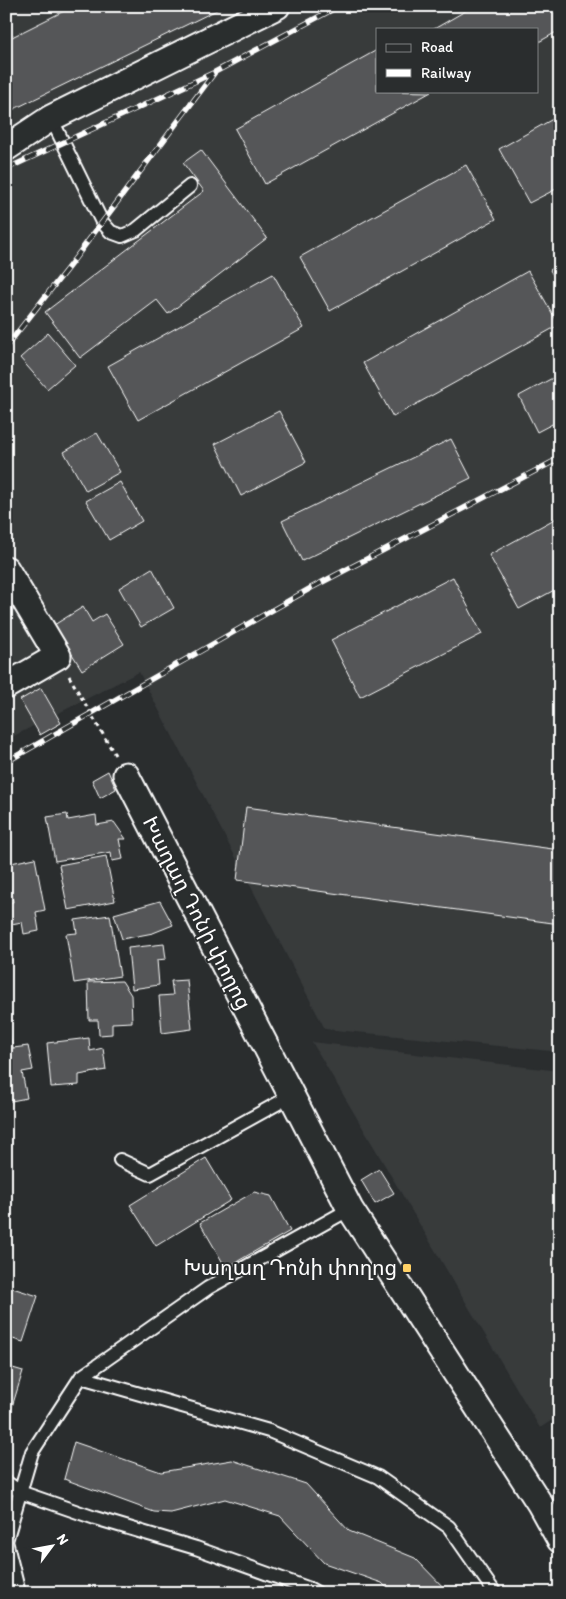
<svg xmlns="http://www.w3.org/2000/svg" width="566" height="1599" font-family="Itim,'Noto Sans Armenian',sans-serif">
  <rect width="100%" height="100%" fill="#2a2d2e"/>
  <filter id="ink" filterUnits="userSpaceOnUse"><feTurbulence type="fractalNoise" baseFrequency=".02" numOctaves="2"/><feDisplacementMap in="SourceGraphic" scale="10" xChannelSelector="R" yChannelSelector="G"/><feConvolveMatrix kernelMatrix="1 2 1 2 8 2 1 2 1" color-interpolation-filters="sRGB"/></filter>
  <g filter="url(#ink)">
    <path fill="#373a3b" fill-rule="evenodd" d="M6 6H560V1052L325 1029 139 672 6 740ZM377 29H537V91H377Z
      M312 1042 560 1071V1415L540 1428Z"/>
    <path fill="#555758" stroke="#fff" d="M74 6H225L6 113V40Z
      M474 6H560V30L537 43V29H434Z
      M377 50V91L431 92 265 184 235 129Z
      M560 115V187L529 203 499 149Z
      M201 150 267 238 168 314 157 300 80 358 45 312 204 191 183 163Z
      M466 165 496 219 330 311 300 257Z
      M560 264V288L550 270Z
      M528 271 559 325 393 417 363 363Z
      M273 274 304 328 138 420 108 366Z
      M48 333 75 365 47 389 20 358Z
      M560 374V420L537 432 519 396Z
      M279 411 306 462 241 496 215 444Z
      M97 433 120 472 86 491 64 452Z
      M451 439 471 478 302 561 282 521Z
      M120 482 142 521 109 540 86 501Z
      M560 516V587L519 609 489 555Z
      M152 568 174 608 141 627 119 588Z
      M453 577 482 634 360 697 331 640Z
      M83 607 92 622 105 614 124 644 82 670 54 625Z
      M560 660V678L552 664Z
      M41 688 61 723 40 735 20 700Z
      M108 771 116 789 100 798 92 780Z
      M246 807 560 850V924L237 880Z
      M67 814 68 820 96 815 97 825 114 822 126 839H119L123 859 112 861 111 852 55 861 47 817Z
      M106 856 115 901 68 910 59 865Z
      M35 858 45 910 36 912 39 931 24 934 22 922 6 925V903L13 902 6 864Z
      M160 901 173 925 153 933 122 939 114 914Z
      M110 915 120 976 74 983 66 934 77 933 75 920Z
      M164 944 166 959 157 960 159 985 132 989 128 948Z
      M187 980 192 1029 162 1033 159 996 173 995 171 981Z
      M122 981 131 995 132 1022 112 1023V1034L99 1035 98 1020H89L88 982Z
      M6 1019 13 1048 6 1049Z
      M89 1038 90 1051 103 1048 106 1070 79 1075V1085L51 1087 47 1043Z
      M28 1046 33 1070 22 1072 27 1098 6 1102V1049Z
      M206 1158 231 1200 156 1246 130 1205Z
      M379 1169 394 1193 375 1204 361 1180Z
      M254 1192 271 1196 290 1231 226 1268 200 1223Z
      M6 1286 38 1296 23 1342 6 1337Z
      M6 1366 23 1371 11 1410 6 1408Z
      M74 1442 161 1472 232 1460 306 1484 349 1531 415 1558 449 1593H392L382 1583 324 1563 280 1516 225 1499 171 1513 154 1512 64 1479Z"/>
    <g fill="none" stroke-linecap="round" stroke-linejoin="round">
      <defs>
        <path id="lane" d="M51 118 102 222 111 232 122 236 136 230 190 186
          M120 1160 150 1174 291 1096
          M81 1377 269 1431 378 1477 449 1527 495 1593
          M6 1482 20 1492 95 1518 196 1548 310 1589 317 1593
          M19 1593 6 1541 32 1452 81 1377 208 1288 350 1209"/>
        <path id="street" d="M6 148 51 118 277 6
          M6 569 58 656 6 686
          M126 775 350 1209 540 1504 560 1540"/>
      </defs>
      <use href="#lane" stroke="#fff" stroke-width="16"/>
      <use href="#street" stroke="#fff" stroke-width="29"/>
      <path stroke="#fff" stroke-width="3" stroke-dasharray="4 4" stroke-linecap="butt" d="M69 676 115 755"/>
      <use href="#lane" stroke="#2a2d2e" stroke-width="12"/>
      <use href="#street" stroke="#2a2d2e" stroke-width="25"/>
      <defs>
        <path id="rail" d="M6 169 213 73
          M6 347 70 265 215 72 339 6
          M6 762 311 588 560 458"/>
      </defs>
      <use href="#rail" stroke="#fff" stroke-width="5.5"/>
      <use href="#rail" stroke="#2a2d2e" stroke-width="4" stroke-dasharray="11" stroke-linecap="butt"/>
    </g>
  </g>
  <rect fill="#ffd166" stroke="#2a2d2e" stroke-width="2" x="402" y="1263" width="10" height="10" rx="2.5"/>
  <g text-anchor="middle" stroke-width="4" stroke-linejoin="round" paint-order="stroke">
    <g font-size="21" fill="#fff" stroke="#2a2d2e">
      <text transform="translate(197 913) rotate(63)" y="7">Խաղաղ Դոնի փողոց</text>
    </g>
    <g font-size="21" fill="#fff" stroke="#2a2d2e" text-anchor="end">
      <text x="397" y="1275">Խաղաղ Դոնի փողոց</text>
    </g>
  </g>
  <rect width="566" height="1599" fill="none" stroke="#2a2d2e" stroke-width="25"/>
  <rect x="12" y="12" width="541" height="1574" fill="none" stroke="#fff" stroke-width="2" filter="url(#ink)"/>
  <rect x="376" y="28" width="162" height="65" fill="#2a2d2e" stroke="#7f8182"/>
  <rect x="386" y="44" width="25" height="8" fill="#2a2d2e" stroke="#7f8182"/>
  <text x="421" y="52" font-size="15" fill="#ffffff">Road</text>
  <rect x="386" y="69" width="25" height="8" fill="#ffffff" stroke="#7f8182"/>
  <text x="421" y="78" font-size="15" fill="#ffffff">Railway</text>
  <g transform="translate(52 1546) rotate(58)" stroke="#2a2d2e" stroke-width="4" paint-order="stroke">
  <path d="M0-4L9 19L0 12L-9 19Z" fill="#ffffff"/>
  <text y="-8" font-size="14" font-weight="bold" text-anchor="middle" fill="#ffffff">N</text>
  </g>
</svg>
